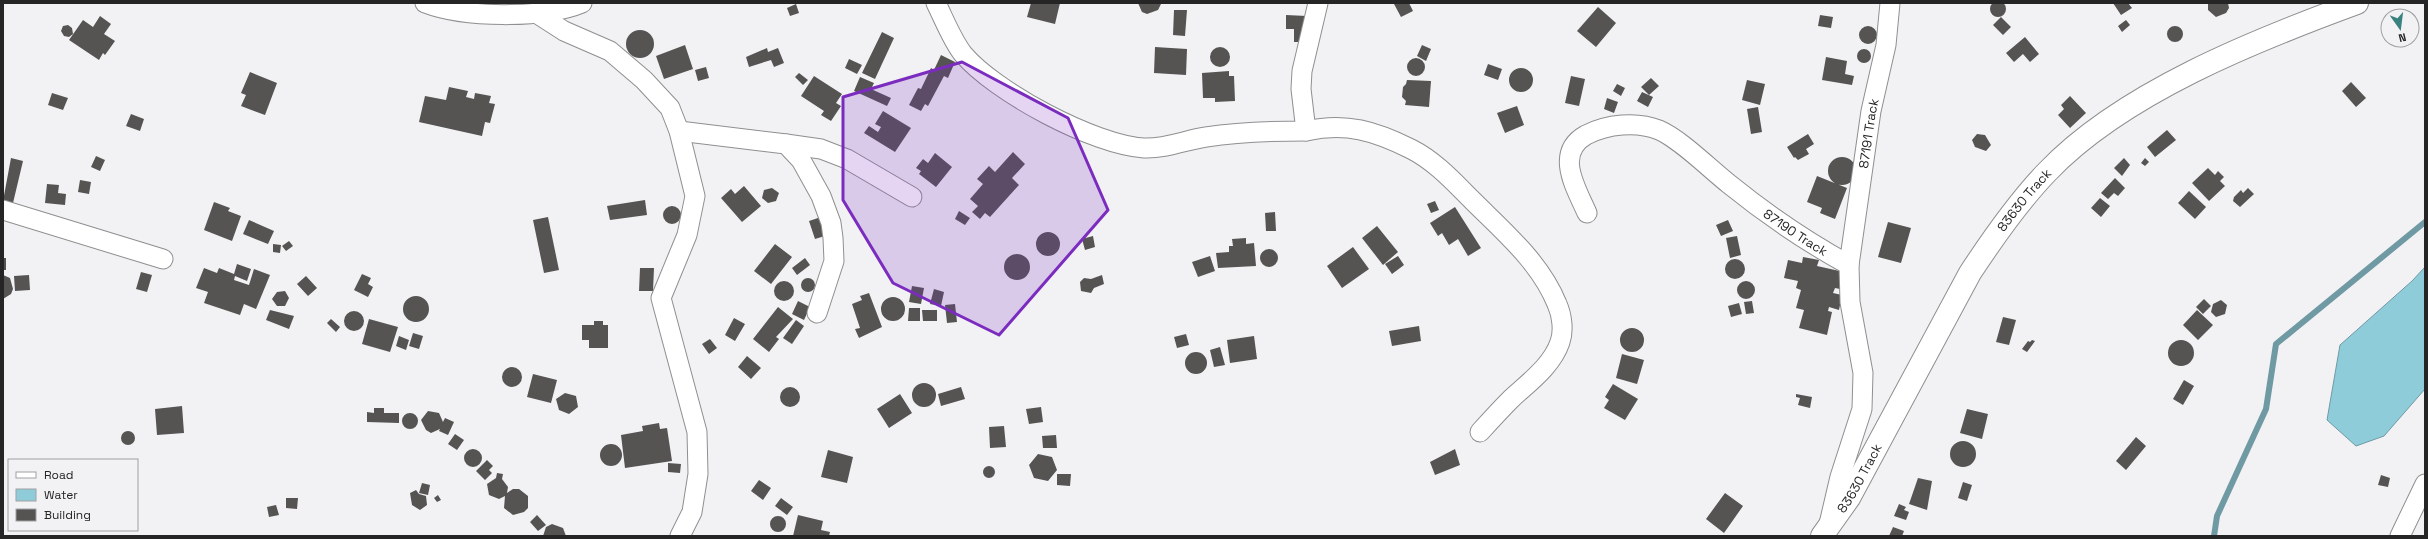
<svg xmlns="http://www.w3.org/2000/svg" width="2428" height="539" font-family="'Space Grotesk',sans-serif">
  <rect width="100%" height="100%" fill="#f2f2f4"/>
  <path fill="#8fccda" stroke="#6f9aa4" d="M2425 267V389L2384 436 2356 446 2327 420 2340 345 2412 281Z"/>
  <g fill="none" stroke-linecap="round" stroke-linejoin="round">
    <path stroke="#6f9aa4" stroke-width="6" d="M2214 536 2217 516 2266 409 2276 344 2425 222"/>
  </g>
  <path fill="#555453" d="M1990 9a8 8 0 1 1 16 0a8 8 0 1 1-16 0Z
    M1031 3H1060L1055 24 1027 17Z
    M1138 3H1161V4L1158 10 1147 14 1142 12Z
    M1396 3H1409L1413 11 1401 17 1394 4Z
    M2113 3H2128L2132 8 2121 15Z
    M2208 3H2228L2229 8 2226 13 2216 17 2208 10Z
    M796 4 799 13 790 16 787 8Z
    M1598 7 1616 23 1596 47 1577 31Z
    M1174 10H1187L1185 36 1173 35Z
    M1286 15 1307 16 1306 42H1294V29H1286Z
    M1820 15 1833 17 1831 28 1818 26Z
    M100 16 111 24 104 34 115 41 105 55 103 53 99 60 69 40 83 20 93 27Z
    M2001 17 2011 27 2003 35 1993 25Z
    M2126 20 2130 25 2122 32 2118 26Z
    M68 25 72 28 73 34 69 37 64 36 61 31 63 26Z
    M1859 35a9 9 0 1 1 18 0a9 9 0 1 1-18 0Z
    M2167 34a8 8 0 1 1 16 0a8 8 0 1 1-16 0Z
    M626 44a14 14 0 1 1 28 0a14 14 0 1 1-28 0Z
    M882 32 894 38 875 79 862 73Z
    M2025 37 2039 54 2030 62 2023 54 2014 62 2006 53Z
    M685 45 693 69 664 79 656 56Z
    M1422 45 1431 49 1426 61 1417 56Z
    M1155 47 1187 49 1186 75 1154 73Z
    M1210 57a10 10 0 1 1 20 0a10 10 0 1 1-20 0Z
    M767 48 768 52 778 48 784 63 774 67 771 60 749 67 746 57Z
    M1857 56a7 7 0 1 1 14 0a7 7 0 1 1-14 0Z
    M941 55 955 62 948 78 944 76 928 106 925 104 921 111 909 105 918 88 921 89 931 68 934 70Z
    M1826 57 1847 61 1845 74 1854 76 1852 85 1822 80Z
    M1407 67a9 9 0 1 1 18 0a9 9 0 1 1-18 0Z
    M849 59 862 65 857 74 845 68Z
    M1488 64 1502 69 1498 80 1484 75Z
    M706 67 709 78 698 81 695 70Z
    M1509 80a12 12 0 1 1 24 0a12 12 0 1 1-24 0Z
    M1229 71V76H1234L1235 101 1215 102V98H1203L1202 73Z
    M250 72 277 83 265 115 241 106 246 95 241 93Z
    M799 73 808 80 803 85 795 77Z
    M814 76 842 94 836 103 841 106 831 121 821 115 824 111 801 96Z
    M1571 76 1585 79 1579 106 1565 103Z
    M860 77 874 83 871 89 891 98 887 106 854 91Z
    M1651 78 1659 86 1649 95 1641 87Z
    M1407 80 1431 81 1429 107 1405 105 1406 101 1402 97 1403 87 1406 84Z
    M1747 80 1765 84 1760 105 1742 100Z
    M2351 82 2366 98 2356 107 2342 91Z
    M1617 84 1625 88 1621 96 1613 91Z
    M449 87 468 91 466 97 474 99 475 93 491 96 489 103 495 104 490 123 485 122 482 136 419 122 425 96 446 100Z
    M1642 92 1653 97 1648 107 1637 101Z
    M52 93 68 98 63 110 48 105Z
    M2070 96 2086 113 2070 128 2058 115 2064 109 2061 105Z
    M1607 98 1618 102 1614 113 1604 109Z
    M1517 106 1524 125 1505 133 1497 113Z
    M1758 107 1762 132 1751 134 1747 109Z
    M883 111 911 128 895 152 864 133 869 126 878 132 881 127 875 124Z
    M131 114 144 119 140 131 126 126Z
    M2167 130 2176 140 2155 157 2147 147Z
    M1808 134 1814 144 1806 149 1809 154 1798 160 1795 157 1794 158 1787 147Z
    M1977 134 1985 135 1991 145 1986 151 1975 147 1972 140Z
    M1013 152 1025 164 1012 178 1019 185 990 217 985 213 980 219 972 212 978 206 970 199 983 184 977 179 989 166 995 172Z
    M935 153 952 167 936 187 919 174 921 171 916 168 923 159 928 163Z
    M96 156 105 160 100 171 91 167Z
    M1828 171a14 14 0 1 1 28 0a14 14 0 1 1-28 0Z
    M11 158 23 161 13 203 3 201Z
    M2124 158 2130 165 2122 176 2114 168Z
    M2145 158 2149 162 2145 166 2141 163Z
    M2208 168 2215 175 2218 171 2224 177 2220 181 2225 186 2209 201 2192 183Z
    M1817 176 1847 188 1835 219 1820 213 1822 208 1807 202Z
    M2115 178 2125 188 2118 196 2114 193 2108 199 2101 193Z
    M80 180 91 182 89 194 78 192Z
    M47 184 59 185 58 193 66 194 65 205 45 203Z
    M744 186 761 206 742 222 721 198 731 189 735 194Z
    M772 188 779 193 776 201 768 203 762 198 764 190Z
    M2248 188 2254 194 2240 207 2233 201 2234 197 2241 190 2243 193Z
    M2189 191 2206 207 2195 219 2178 203Z
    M2100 198 2110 206 2101 217 2091 208Z
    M645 200 647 215 610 220 607 206Z
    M1435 201 1439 210 1431 213 1427 204Z
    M214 202 230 208 228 211 241 216 232 241 204 230Z
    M663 215a9 9 0 1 1 18 0a9 9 0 1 1-18 0Z
    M1455 207 1481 248 1468 256 1458 239 1449 245 1442 233 1438 236 1430 223Z
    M959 211 970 218 965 225 955 219Z
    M1275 212 1276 231H1266L1265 213Z
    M548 217 559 270 544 273 533 220Z
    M821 217 828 235 815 239 809 221Z
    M249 220 274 231 268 244 243 234Z
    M1728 220 1733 231 1721 236 1716 225Z
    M1888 222 1911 228 1901 263 1878 257Z
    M1377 226 1398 252 1383 265 1362 238Z
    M1036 244a12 12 0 1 1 24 0a12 12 0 1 1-24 0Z
    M1093 236 1095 247 1085 250 1082 239Z
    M1737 236 1741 255 1730 258 1726 238Z
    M1246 238V244L1254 243 1256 266 1218 268 1216 253 1229 252V246H1233L1232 239Z
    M289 241 293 246 286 251 282 246Z
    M273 244 281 245 280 253 273 252Z
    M775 244 792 257 771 284 754 271Z
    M1353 247 1369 269 1342 288 1327 266Z
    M1260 258a9 9 0 1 1 18 0a9 9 0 1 1-18 0Z
    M1004 267a13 13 0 1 1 26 0a13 13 0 1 1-26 0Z
    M1210 256 1215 271 1198 277 1192 262Z
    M1398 256 1404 265 1392 274 1385 264Z
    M1803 257 1819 260 1817 266 1844 272 1840 289 1835 288 1833 293 1842 295 1839 310 1829 307 1828 311 1832 312 1827 335 1799 328 1804 310 1796 308 1801 290 1796 288 1798 281 1784 278 1788 260 1802 263Z
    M3 258H6V270H3Z
    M805 258 810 265 797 275 792 268Z
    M1725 269a10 10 0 1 1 20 0a10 10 0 1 1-20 0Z
    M237 264 251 269 247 281 235 276 234 280 249 285 254 269 270 275 256 309 244 304 240 315 204 303 208 292 196 288 204 268 217 273 219 268 234 274Z
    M640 268H654L653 291H639Z
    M141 272 152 275 147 292 136 289Z
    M362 274 371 278 368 284 373 287 368 297 354 290Z
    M3 275 10 278 13 289 11 294 3 299Z
    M29 275 30 290 15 291 14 276Z
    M1102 275 1104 284 1094 288 1091 293 1081 291 1080 282 1084 278 1091 279Z
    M306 276 317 288 308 296 297 284Z
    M801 285a7 7 0 1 1 14 0a7 7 0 1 1-14 0Z
    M1737 290a9 9 0 1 1 18 0a9 9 0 1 1-18 0Z
    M774 291a10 10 0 1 1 20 0a10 10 0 1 1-20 0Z
    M912 286 924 288 921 304 909 302Z
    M934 289 944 292 941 306 930 304Z
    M285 291 289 298 285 306H277L272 299 277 292Z
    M869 293 882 327 859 338 855 329 860 328 852 304 862 300 860 296Z
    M403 309a13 13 0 1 1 26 0a13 13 0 1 1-26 0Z
    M881 309a12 12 0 1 1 24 0a12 12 0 1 1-24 0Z
    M2204 299 2211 306 2203 314 2196 307Z
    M2221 300 2227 305 2225 314 2216 317 2211 312 2213 304Z
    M798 301 810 307 804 320 792 314Z
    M1752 301 1754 313 1746 314 1744 302Z
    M1739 303 1742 314 1731 317 1728 306Z
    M955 304 957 322 947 323 945 305Z
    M778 307 793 319 776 337 779 339 769 352 753 339Z
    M909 308H920V321H908Z
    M270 310 294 316 289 329 266 320Z
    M922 310H937V321H923Z
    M2197 310 2213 325 2198 340 2183 325Z
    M344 321a10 10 0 1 1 20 0a10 10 0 1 1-20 0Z
    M2003 317 2016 320 2009 345 1996 342Z
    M734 318 745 324 735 341 725 335Z
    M331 319 340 327 336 332 327 323Z
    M369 319 398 327 390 352 362 344Z
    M796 320 804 326 792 344 783 338Z
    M594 321H603V325H608V348H589V340H582V325H594Z
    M1419 326 1421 341 1392 346 1389 331Z
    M1620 340a12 12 0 1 1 24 0a12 12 0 1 1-24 0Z
    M413 333 423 336 419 349 409 346Z
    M1186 334 1189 345 1177 348 1174 337Z
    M399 336 409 340 406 350 396 346Z
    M1254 336 1257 359 1230 363 1227 340Z
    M710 339 717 348 709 354 702 344Z
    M2032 340 2035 341 2027 352 2022 349 2028 341 2030 342Z
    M2168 353a13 13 0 1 1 26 0a13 13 0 1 1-26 0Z
    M1220 347 1225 365 1214 367 1210 350Z
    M1185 363a11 11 0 1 1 22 0a11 11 0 1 1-22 0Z
    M1622 354 1644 360 1637 384 1616 378Z
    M747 356 761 368 751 379 738 367Z
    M502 377a10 10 0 1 1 20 0a10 10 0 1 1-20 0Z
    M533 374 557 380 551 403 527 397Z
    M2184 380 2194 386 2183 405 2173 399Z
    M912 395a12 12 0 1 1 24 0a12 12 0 1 1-24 0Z
    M1613 384 1638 399 1625 420 1604 408 1609 400 1605 397Z
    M780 397a10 10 0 1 1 20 0a10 10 0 1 1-20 0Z
    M961 387 965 399 941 406 938 394Z
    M565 393 576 396 578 407 569 414 559 410 556 399Z
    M900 394 912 413 889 428 877 409Z
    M1796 394 1812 397 1810 408 1798 405 1800 398 1796 397Z
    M182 406 184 433 157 435 155 409Z
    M1041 407 1043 422 1029 424 1026 409Z
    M374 408H384V413H399V423L367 422V412L374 413Z
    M1967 409 1988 414 1982 439 1960 433Z
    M428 411 439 413 443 422 445 418 454 422 448 435 439 431 440 429 431 433 426 430 421 420Z
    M402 421a8 8 0 1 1 16 0a8 8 0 1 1-16 0Z
    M659 423 660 429 667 428 672 461 625 468 621 435 643 431 642 426Z
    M1004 426 1006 447 990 448 989 427Z
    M121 438a7 7 0 1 1 14 0a7 7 0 1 1-14 0Z
    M455 434 464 440 457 450 448 444Z
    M1056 435 1057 448H1043L1042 436Z
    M2136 437 2146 446 2126 470 2116 461Z
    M1950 454a13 13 0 1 1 26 0a13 13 0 1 1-26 0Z
    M600 455a11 11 0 1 1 22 0a11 11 0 1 1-22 0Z
    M464 458a9 9 0 1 1 18 0a9 9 0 1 1-18 0Z
    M1455 449 1460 465 1435 475 1430 462Z
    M828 450 853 457 847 483 821 477Z
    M1038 454 1052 457 1057 470 1048 481 1034 478 1029 465Z
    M487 460 493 466 489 470 492 473 485 480 476 471Z
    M668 463 681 464 680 473 668 472Z
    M983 472a6 6 0 1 1 12 0a6 6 0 1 1-12 0Z
    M497 473 503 474 502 479 508 487 507 493 513 489H519L528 496V508L524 512 513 515 504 508 505 496 499 499 489 495 487 484 496 478Z
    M1057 474H1071L1070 486 1057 485Z
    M2381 475 2390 478 2388 487 2378 485Z
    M1918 478 1932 481 1927 510 1909 504Z
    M759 480 771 488 763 500 751 491Z
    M1963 482 1972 485 1967 501 1958 498Z
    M422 483 430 485 428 495 419 493Z
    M416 490 419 494 426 496 427 505 420 510 412 505 410 493Z
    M1725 493 1743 506 1724 533 1706 519Z
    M438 495 441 500 437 502 434 498Z
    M286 498H298L297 509 286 508Z
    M781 498 793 507 787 515 775 506Z
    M1899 504 1906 507 1904 510 1909 512 1906 520 1894 516Z
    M276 505 279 515 269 517 267 507Z
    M537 515 546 525 538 531 530 522Z
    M798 515 823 521 821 530 830 532 829 536H793Z
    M770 524a8 8 0 1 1 16 0a8 8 0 1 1-16 0Z
    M552 524 563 528 566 536H543L546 527Z
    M1893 527 1904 531 1902 536H1889Z"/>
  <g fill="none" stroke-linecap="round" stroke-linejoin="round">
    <defs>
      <g id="minor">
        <path d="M425 3C464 18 543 19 582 3"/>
        <path d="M936 3C944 19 952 40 963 54 995 92 1094 145 1144 148 1165 149 1186 140 1206 137 1240 132 1272 131 1306 131L1301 89 1302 71 1318 3"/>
        <path d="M536 13 564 31 610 51 644 80 670 108 679 131 695 196 687 235 661 298 697 432 698 474 692 512 680 536"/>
        <path d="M679 131 786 144 801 160 821 196 831 223 833 238 834 261 817 313"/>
        <path d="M1306 131C1346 122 1375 131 1411 149 1435 161 1454 182 1473 201 1504 232 1540 262 1557 304 1562 315 1564 331 1560 342 1552 366 1528 383 1511 399 1500 410 1490 421 1480 432"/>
        <path d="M786 144 821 149 847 159 912 197"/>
        <path d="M3 210 163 259"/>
        <path id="s1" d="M1587 213C1576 188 1554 153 1586 135 1607 124 1637 121 1659 130 1680 139 1710 169 1729 184 1766 214 1807 242 1849 265"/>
        <path id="s2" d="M1829 524 1840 477 1862 409 1863 373 1850 302 1849 265 1871 111 1886 45 1890 3"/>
        <path d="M2400 536 2425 484"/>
      </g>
      <g id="tertiary">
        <path id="s3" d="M1822 536 1849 498 1970 273C1993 238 2018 202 2047 172 2122 93 2256 40 2357 3"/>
      </g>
    </defs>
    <use href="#minor" stroke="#8e8f90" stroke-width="21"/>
    <use href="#tertiary" stroke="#8e8f90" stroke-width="24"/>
    <use href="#minor" stroke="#fff" stroke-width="19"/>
    <use href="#tertiary" stroke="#fff" stroke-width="22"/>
  </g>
  <path fill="#7b2cbf" fill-opacity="0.2" stroke="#7b2cbf" stroke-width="3" stroke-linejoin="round" d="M962 62 1068 118 1108 210 999 335 893 283 843 200V97Z"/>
  <g text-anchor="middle" stroke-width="4" stroke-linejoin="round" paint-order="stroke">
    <g font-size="13" fill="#252525" stroke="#f2f2f4">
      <text dy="5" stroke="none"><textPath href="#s2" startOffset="398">87191 Track</textPath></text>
      <text dy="5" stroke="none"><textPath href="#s3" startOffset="393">83630 Track</textPath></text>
      <text dy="5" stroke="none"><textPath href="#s1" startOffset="334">87190 Track</textPath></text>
      <text dy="5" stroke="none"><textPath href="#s3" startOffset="69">83630 Track</textPath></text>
    </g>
  </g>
  <rect width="2428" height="539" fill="none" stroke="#252525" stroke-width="8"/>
  <rect x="8" y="459" width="130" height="72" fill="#f2f2f4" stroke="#a0a0a1"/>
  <rect x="16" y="472" width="20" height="6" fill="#ffffff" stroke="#a0a0a1"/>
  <text x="44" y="479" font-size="12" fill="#252525">Road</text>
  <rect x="16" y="489" width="20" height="12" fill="#8fccda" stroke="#a0a0a1"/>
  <text x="44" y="499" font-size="12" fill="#252525">Water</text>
  <rect x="16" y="509" width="20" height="12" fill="#555453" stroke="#a0a0a1"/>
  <text x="44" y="519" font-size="12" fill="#252525">Building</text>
  <g transform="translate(2400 28) rotate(166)"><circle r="19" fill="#f2f2f4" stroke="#a0a0a1"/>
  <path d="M0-3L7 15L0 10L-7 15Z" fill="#3a827f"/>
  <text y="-6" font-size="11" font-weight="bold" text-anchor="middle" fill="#252525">N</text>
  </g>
</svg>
